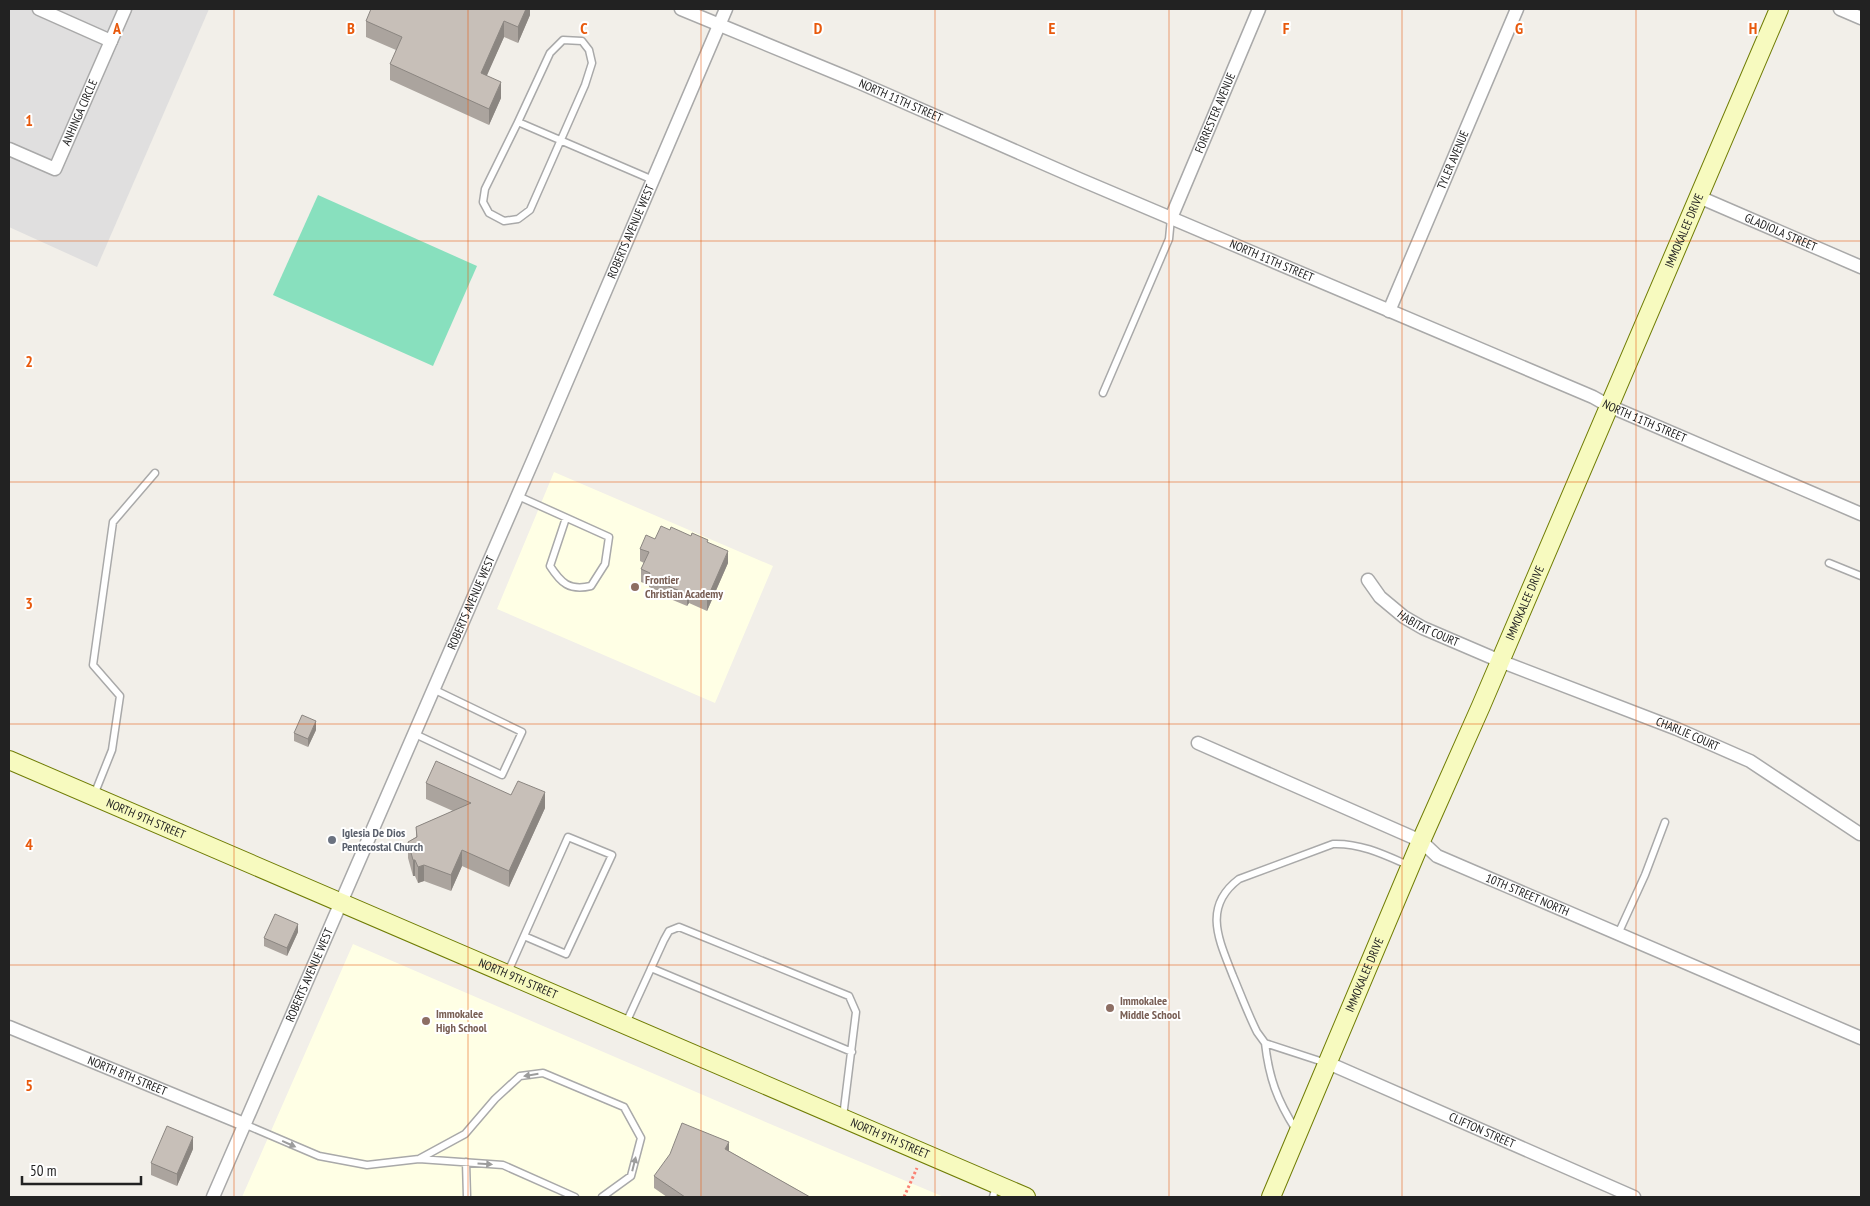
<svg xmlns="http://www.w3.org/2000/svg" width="1870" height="1206" font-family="'PT Sans Narrow',sans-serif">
  <rect width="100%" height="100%" fill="#f2efe9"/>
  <path fill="#e0dfdf" d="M9 9H209L97 267 9 227Z"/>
  <path fill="#ffffe5" d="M554 472 773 566 715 703 497 609Z
    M353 944 775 1126 944 1197H242Z"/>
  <path fill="#88e0be" d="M318 195 477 266 433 366 273 295Z"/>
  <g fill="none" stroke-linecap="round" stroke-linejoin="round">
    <defs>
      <path id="lane" d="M518 122 485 189 483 202 489 213 504 221 518 219 530 210 585 85 592 63 589 50 582 41 563 40 550 53 518 122 653 180
        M1103 393 1169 239 1171 218
        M518 496 609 537 605 564 591 586C569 591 561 583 550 566L566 518
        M1829 563 1861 576
        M415 734 502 775 522 732 433 689
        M94 795 112 750 120 696 93 665 113 522 155 473
        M1618 934 1645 875 1665 822
        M651 968 852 1052
        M508 972 568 837 612 855 566 954 524 936
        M626 1023 664 940 669 931 679 927 849 996 856 1012 843 1117
        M1265 1043C1269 1078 1277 1100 1296 1130
        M1326 1063 1265 1043 1257 1032C1248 1014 1241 995 1233 976 1219 940 1202 907 1239 879L1333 844C1361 843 1385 855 1410 866
        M244 1124 319 1156 367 1165 419 1159 503 1165 575 1197
        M419 1159 465 1134 495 1099 520 1076 543 1073 624 1107 641 1138 631 1176 602 1197
        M466 1162 467 1197
        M993 1197 996 1186"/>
      <g id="street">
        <path d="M39 9 111 41"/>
        <path id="s1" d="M681 9 858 82 1079 179 1593 397 1609 406 1861 514"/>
        <path d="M1840 9 1861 18"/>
        <path id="s2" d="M9 149 55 169 125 9"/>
        <path id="s3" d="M1699 197 1861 267"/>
        <path id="s4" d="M1171 218 1259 9"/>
        <path id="s5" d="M1389 311 1517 9"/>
        <path id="s6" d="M1368 580 1380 597 1404 617 1423 628 1500 661 1677 729 1750 761 1860 834"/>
        <path id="s7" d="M1198 743 1421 841 1437 856 1861 1038"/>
        <path id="s8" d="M9 1027 244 1124"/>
        <path id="s9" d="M1328 1063 1634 1197"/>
        <path id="s10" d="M213 1197 534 458 726 9"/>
      </g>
      <g id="secondary">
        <path id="s11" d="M9 760 1026 1197"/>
        <path id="s12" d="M1271 1197 1421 841 1481 706 1779 9"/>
      </g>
    </defs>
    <use href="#lane" stroke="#a9a9a9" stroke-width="9"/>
    <use href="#street" stroke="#a9a9a9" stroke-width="15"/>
    <use href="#secondary" stroke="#707d05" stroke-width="20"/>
    <path stroke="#fa8072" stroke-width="3" stroke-dasharray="2.5 2.5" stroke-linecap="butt" d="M904 1197 917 1168"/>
    <use href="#lane" stroke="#fff" stroke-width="6"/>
    <use href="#street" stroke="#fff" stroke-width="12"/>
    <use href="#secondary" stroke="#f7fabf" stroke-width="18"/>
  </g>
  <path fill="#aba49e" d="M530 9V15L518 43 504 37 486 76 501 98 489 125 390 80V64L396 50 366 37V21Z
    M670 530 708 543 728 563 707 611 689 603 687 606 668 598V595L649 587V585L641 582V569L644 563 640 561V549Z
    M316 730 308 747 294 741V733Z
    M426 783 511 795 545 808 509 887 462 866 451 891 424 881 418 883 415 876H413L408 858V842L416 837V827L453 811 426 799Z
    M298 932 287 956 264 946V938Z
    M193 1149 177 1186 151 1175V1163Z
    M729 1151 810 1197H667L654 1188V1176Z"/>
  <path fill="#8b8681" d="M526 9H530V15L518 43V27Z
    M504 21V37L481 89V73Z
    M501 82V98L489 125V109Z
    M728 551V563L707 611V599Z
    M689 591V603L687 606V594Z
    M316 721V730L308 747V739Z
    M545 792V808L509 887V871Z
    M462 850V866L451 891V875Z
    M413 860H415V876H413Z
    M424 865V881L418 883V867Z
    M298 924V932L287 956V948Z
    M193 1137V1149L177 1186V1174Z
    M729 1142V1154L725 1149Z"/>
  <path fill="#c7bfb8" stroke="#8b8681" d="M371 9H526L518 27 504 21 481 73 501 82 489 109 390 64 402 37 366 21Z
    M661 526 670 530 671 527 691 536 692 533 708 540 707 542 728 551 707 599 689 591 687 594 668 586 669 584 649 575 650 573 641 569 649 552 640 549 646 535 655 539Z
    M302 715 316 721 308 739 294 733Z
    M436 761 511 795 518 781 545 792 509 871 462 850 451 875 424 865 418 867 415 860H413L408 842 417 837 416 827 471 803 426 783Z
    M275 914 298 924 287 948 264 938Z
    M682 1123 729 1142 725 1149 810 1197H685L654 1176 670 1154Z
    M167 1126 193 1137 177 1174 151 1163Z"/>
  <defs><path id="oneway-solid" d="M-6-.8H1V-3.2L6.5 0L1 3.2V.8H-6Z" transform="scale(1.25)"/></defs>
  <g fill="#9c9c9c">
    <use href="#oneway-solid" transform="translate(531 1075) rotate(171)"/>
    <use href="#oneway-solid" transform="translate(289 1144) rotate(24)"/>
    <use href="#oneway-solid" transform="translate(485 1164) rotate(4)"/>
    <use href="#oneway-solid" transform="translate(634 1164) rotate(-76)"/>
  </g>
  <path fill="none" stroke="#e8590c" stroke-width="1" stroke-opacity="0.55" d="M234 9V1197M468 9V1197M701 9V1197M935 9V1197M1169 9V1197M1402 9V1197M1636 9V1197M9 241H1861M9 482H1861M9 724H1861M9 965H1861"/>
  <g fill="#8d6e63" stroke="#fff" stroke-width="2">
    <circle cx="635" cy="587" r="5"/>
    <circle cx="1110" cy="1008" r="5"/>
    <circle cx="426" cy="1021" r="5"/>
  </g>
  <circle fill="#6b7280" stroke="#fff" stroke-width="2" cx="332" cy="840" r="5"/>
  <g text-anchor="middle" stroke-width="4" stroke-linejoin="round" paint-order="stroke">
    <g font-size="12" fill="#222" stroke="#fff">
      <text dy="4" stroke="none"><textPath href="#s1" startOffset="238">NORTH 11TH STREET</textPath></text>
      <text dy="4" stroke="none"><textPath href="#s2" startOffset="112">ANHINGA CIRCLE</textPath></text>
      <text dy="4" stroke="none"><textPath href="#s4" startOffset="114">FORRESTER AVENUE</textPath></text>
      <text dy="4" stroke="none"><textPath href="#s5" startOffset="164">TYLER AVENUE</textPath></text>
      <text dy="4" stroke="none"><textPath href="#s12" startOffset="1051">IMMOKALEE DRIVE</textPath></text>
      <text dy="4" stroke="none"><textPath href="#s10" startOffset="1052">ROBERTS AVENUE WEST</textPath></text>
      <text dy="4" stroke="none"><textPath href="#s3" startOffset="89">GLADIOLA STREET</textPath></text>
      <text dy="4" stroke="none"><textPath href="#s1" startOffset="642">NORTH 11TH STREET</textPath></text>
      <text dy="4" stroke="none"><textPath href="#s1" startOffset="1048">NORTH 11TH STREET</textPath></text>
      <text dy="4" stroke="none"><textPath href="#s10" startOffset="648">ROBERTS AVENUE WEST</textPath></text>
      <text dy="4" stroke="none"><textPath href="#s12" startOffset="646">IMMOKALEE DRIVE</textPath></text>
      <text dy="4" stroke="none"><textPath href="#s6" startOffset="79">HABITAT COURT</textPath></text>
      <text dy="4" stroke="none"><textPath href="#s6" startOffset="359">CHARLIE COURT</textPath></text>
      <text dy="4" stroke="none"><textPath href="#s11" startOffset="149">NORTH 9TH STREET</textPath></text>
      <text dy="4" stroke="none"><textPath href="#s7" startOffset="364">10TH STREET NORTH</textPath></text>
      <text dy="4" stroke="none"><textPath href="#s10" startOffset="242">ROBERTS AVENUE WEST</textPath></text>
      <text dy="4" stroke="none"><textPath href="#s12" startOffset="241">IMMOKALEE DRIVE</textPath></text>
      <text dy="4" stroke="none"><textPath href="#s11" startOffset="554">NORTH 9TH STREET</textPath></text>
      <text dy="4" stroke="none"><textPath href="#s8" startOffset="128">NORTH 8TH STREET</textPath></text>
      <text dy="4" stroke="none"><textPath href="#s9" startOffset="168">CLIFTON STREET</textPath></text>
      <text dy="4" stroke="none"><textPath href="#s11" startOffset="959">NORTH 9TH STREET</textPath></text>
    </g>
    <g font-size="12" font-weight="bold" fill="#785e54" stroke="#fff" text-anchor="start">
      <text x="645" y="584">Frontier<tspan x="645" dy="14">Christian Academy</tspan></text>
      <text x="1120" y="1005">Immokalee<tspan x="1120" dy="14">Middle School</tspan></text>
      <text x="436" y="1018">Immokalee<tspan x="436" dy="14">High School</tspan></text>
    </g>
    <g font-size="12" font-weight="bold" fill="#5b616d" stroke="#fff" text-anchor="start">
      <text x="342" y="837">Iglesia De Dios<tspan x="342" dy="14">Pentecostal Church</tspan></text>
    </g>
  </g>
  <g font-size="16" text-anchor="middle" font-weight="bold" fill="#e8590c" stroke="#fff" stroke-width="4" stroke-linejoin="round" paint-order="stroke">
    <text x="117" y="34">A</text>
    <text x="351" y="34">B</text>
    <text x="584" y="34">C</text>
    <text x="818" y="34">D</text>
    <text x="1052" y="34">E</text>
    <text x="1286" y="34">F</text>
    <text x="1519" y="34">G</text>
    <text x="1753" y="34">H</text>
    <text x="29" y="126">1</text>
    <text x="29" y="367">2</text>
    <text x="29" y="609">3</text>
    <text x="29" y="850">4</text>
    <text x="29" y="1091">5</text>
  </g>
  <rect width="1870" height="1206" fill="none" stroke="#222222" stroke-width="20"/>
  <path d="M22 1176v8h119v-8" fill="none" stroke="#222222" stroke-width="2.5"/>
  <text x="30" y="1176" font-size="15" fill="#222222" stroke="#ffffff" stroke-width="4" paint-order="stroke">50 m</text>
</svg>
